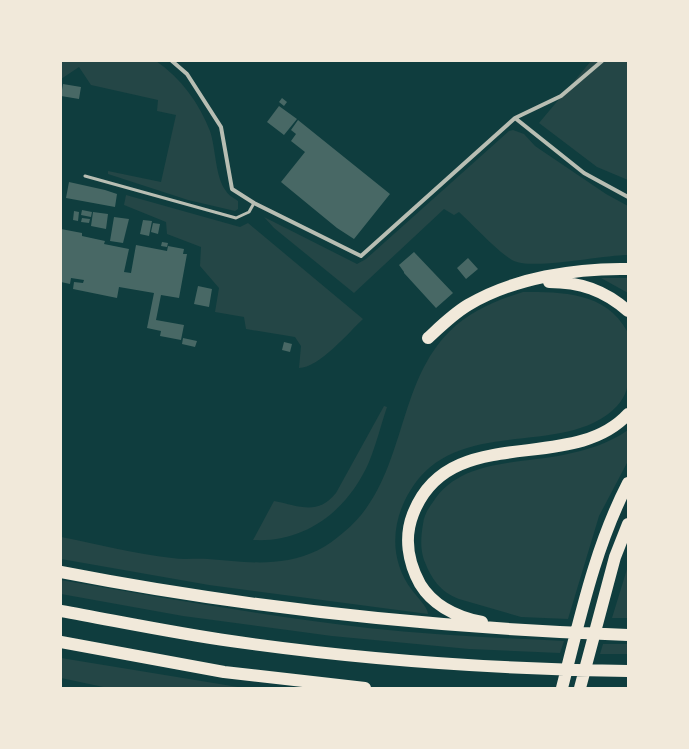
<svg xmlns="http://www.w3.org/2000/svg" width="689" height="749" font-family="'Space Grotesk',sans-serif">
  <rect width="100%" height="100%" fill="#0f3d3e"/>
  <path fill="#244646" d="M61 61H156C181 78 199 103 210 131 216 149 215 177 226 191 228 195 234 198 238 201V209L235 211 188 200 108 174V171L161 182 176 115 157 111 158 100 91 85 79 67 61 79Z
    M591 61H628V180L597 167 539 123Z
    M513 130 524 134 535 146 606 194 628 206V255C601 255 531 271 512 260 497 251 473 225 459 212L454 215 444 209 354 293 274 228 264 217 357 264 366 259 509 131Z
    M126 195 240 227 248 223 363 319C349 332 319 368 299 368L301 346 295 337 246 329 244 317 215 312 219 288 200 266 201 247 167 234 166 222 124 205Z
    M601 278H628V293Z
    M523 292C562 292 606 292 627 331 630 337 628 357 628 364 628 381 630 392 617 406 566 460 456 413 410 491 391 522 389 560 412 590 416 596 428 607 428 614L209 585 61 559V537C98 544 135 554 172 558 184 560 196 558 208 559 235 561 261 565 288 560 310 556 327 547 344 532 407 480 394 387 449 332 470 311 495 301 523 292Z
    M384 406 387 407C381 425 376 445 369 462 348 510 306 543 253 540L274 501C300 506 317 516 336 493Z
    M628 430V461L599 516 568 619 521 617 459 599C440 592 431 578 424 560 420 548 421 536 423 524 424 515 428 509 433 502 460 459 520 464 563 455 587 450 608 444 628 430Z
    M628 566V618H612L627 569Z
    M61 580C163 598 265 616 368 628 433 635 499 638 564 641L560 653 469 649 332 636 183 616 61 594Z
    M603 644H628V654H600Z
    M61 658 244 688H108L61 678Z"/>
  <path fill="#486865" d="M63 84 81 87 79 99 61 96Z
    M282 98 287 102 284 106 279 102Z
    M279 106 297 119 284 135 267 122Z
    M298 120 390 194 354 239 337 228 281 182 305 152 291 141 296 134 291 130Z
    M69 182 105 190 117 194 115 207 66 198Z
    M82 210 92 212 91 217 81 215Z
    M74 211 79 212 78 221 73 220Z
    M93 212 108 214 106 229 91 226Z
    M114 217 129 219 123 243 110 241Z
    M82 218 90 219 89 223 81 222Z
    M143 220 152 221 149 236 140 234Z
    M153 223 160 224 158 234 151 232Z
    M61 229 82 233V236L105 241 104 244 129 249 124 272 131 273 136 245 167 251 168 246 184 249 183 254H187L179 298 161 295 156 320 184 325 181 340 160 336 161 331 147 328 154 293 119 287 117 298 73 289 74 282 83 283 84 280 71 278 70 284 61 282Z
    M162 242 168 243 167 247 161 246Z
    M414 252 453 293 436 308 404 273V272L399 265Z
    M468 258 478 269 466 279 457 268Z
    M198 286 212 289 209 307 194 304Z
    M183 338 197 341 195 347 182 344Z
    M284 342 292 344 290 352 282 350Z"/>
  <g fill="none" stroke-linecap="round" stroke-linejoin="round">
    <path stroke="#b8beb3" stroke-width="3" d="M85 176 236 218 249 212 254 203"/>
    <path stroke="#b8beb3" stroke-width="4" d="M172 61 187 74 221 127 232 189 254 203 361 256 515 118 561 96 602 61
      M515 118 584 173 628 197"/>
    <path stroke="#f1e9da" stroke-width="12" d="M549 282C580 282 604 290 628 311
      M428 338C441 326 453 314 468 305 513 278 576 268 628 269
      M61 572C251 609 435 628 628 635
      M61 611C117 621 174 633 231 641 362 660 495 669 628 671
      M482 622C457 617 434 607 420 584 408 562 404 537 413 514 449 420 571 476 628 414
      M61 642 224 672 365 688
      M562 688C580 618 595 547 628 483
      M580 688 615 557 628 524"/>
  </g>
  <rect width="689" height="749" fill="none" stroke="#f1e9da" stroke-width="124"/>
</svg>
